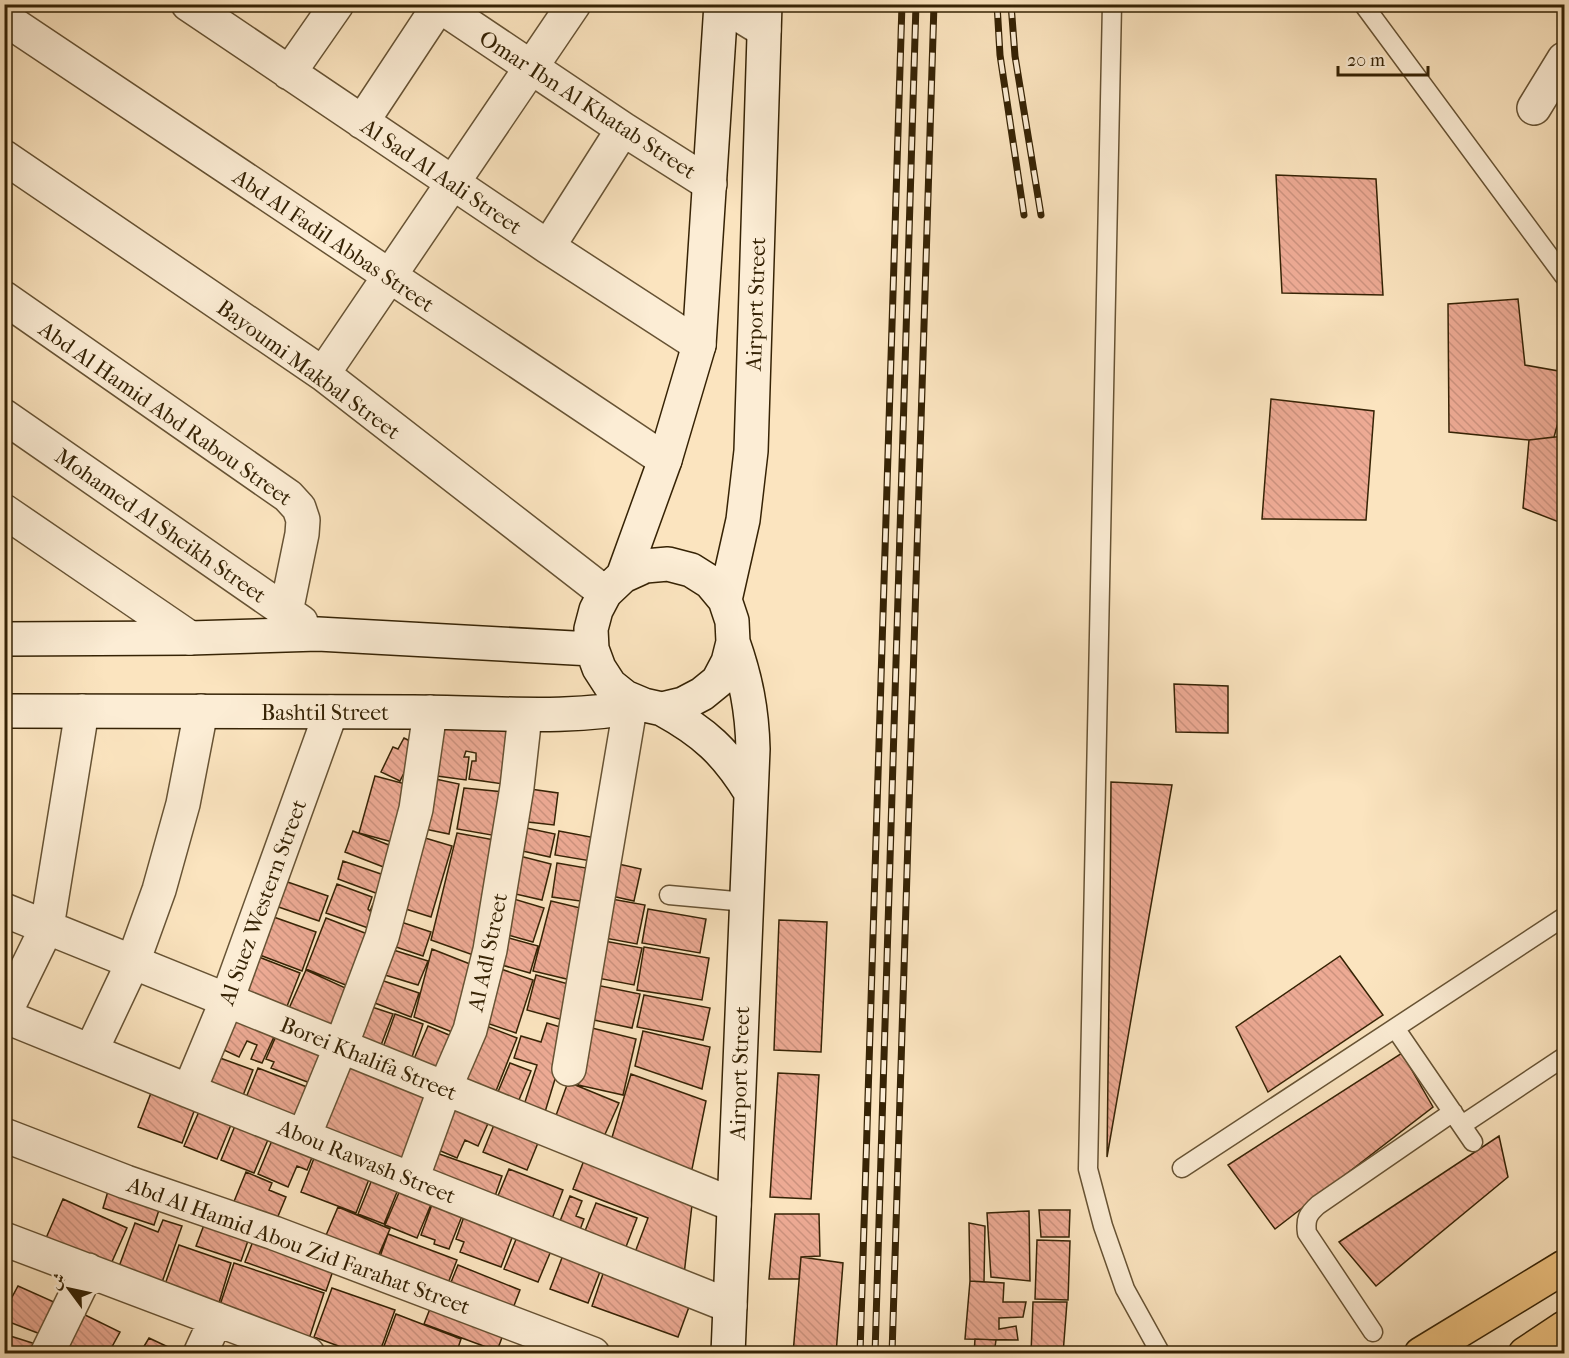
<svg xmlns="http://www.w3.org/2000/svg" width="1569" height="1358" font-family="'IM FELL French Canon',Amiri,serif">
  <defs>
    <pattern id="building-back-hatch" width="6" height="6" patternUnits="userSpaceOnUse" patternTransform="scale(1.5)"><rect width="6" height="6" fill="#edaa94"/><path d="M-1 5l2 2M0 0l6 6M5-1l2 2" fill="none" stroke="#cc927e"/></pattern>
  </defs>
  <rect width="100%" height="100%" fill="#fbe4bf"/>
  <filter id="stains"><feTurbulence type="fractalNoise" baseFrequency=".00333" numOctaves="4"/><feColorMatrix values="0 0 0 0 .2 0 0 0 0 .09 0 0 0 0 .02 0 0 0 .5 -.17"/></filter>
  <radialGradient id="worn" r=".72"><stop offset=".6" stop-color="#630" stop-opacity="0"/><stop offset="1" stop-color="#630" stop-opacity=".3"/></radialGradient>
  <path fill="url(#building-back-hatch)" stroke="#362305" stroke-width="1.5" d="M1276 175 1376 179 1383 295 1282 293Z
    M1518 299 1525 365 1564 372V401L1554 437 1529 440 1449 432 1448 304Z
    M1271 399 1374 411 1366 520 1262 519Z
    M1564 436V524L1523 508 1529 440Z
    M1174 684 1228 686V733L1176 732Z
    M514 721 503 784 469 779 472 761H476V753L466 751 464 757H469L466 780 430 775 440 722Z
    M404 738 416 744 411 776 404 773 400 781 381 772 393 747 398 749Z
    M375 776 413 786 396 843 359 833Z
    M426 777 459 784 449 834 415 827Z
    M1111 782 1172 785 1107 1157 1110 913Z
    M464 788 504 792 497 836 457 829Z
    M523 788 558 793 554 825 519 821Z
    M517 826 555 834 550 857 513 849Z
    M353 831 394 847 386 868 345 852Z
    M559 831 601 839 597 862 555 855Z
    M457 833 500 841 476 956 431 940Z
    M415 835 452 846 431 917 393 905Z
    M512 854 551 864 542 900 503 891Z
    M343 861 387 876 381 895 338 879Z
    M557 863 592 869 587 902 552 897Z
    M614 863 641 869 634 901 607 895Z
    M276 878 328 896 319 921 267 903Z
    M337 884 372 897 368 909 370 911 373 904 379 907 371 929 326 913Z
    M507 897 544 908 533 942 497 932Z
    M606 898 645 905 637 944 599 937Z
    M551 901 593 911 575 981 533 971Z
    M648 909 706 919 700 953 642 943Z
    M268 915 316 932 302 971 249 951Z
    M326 918 370 935 353 988 306 969Z
    M392 919 431 932 423 956 384 943Z
    M779 920 827 922 821 1052 774 1050Z
    M498 935 538 946 530 973 491 962Z
    M599 940 642 948 634 985 592 977Z
    M384 947 428 961 418 985 375 972Z
    M644 947 709 958 702 1000 637 990Z
    M432 949 475 966 452 1032 414 1017Z
    M251 954 300 973 284 1014 235 995Z
    M1340 956 1383 1015 1268 1092 1236 1027Z
    M492 966 533 980 516 1033 475 1019Z
    M306 970 352 991 333 1034 287 1013Z
    M536 975 579 987 570 1022 527 1010Z
    M375 978 419 993 411 1017 367 1000Z
    M591 984 640 994 632 1028 584 1018Z
    M644 995 710 1008 703 1040 637 1027Z
    M366 1005 393 1014 378 1053 352 1043Z
    M230 1006 278 1028 262 1063 251 1059 257 1045 247 1041 239 1057 213 1045Z
    M395 1014 423 1024 410 1063 381 1053Z
    M476 1022 517 1038 494 1096 453 1081Z
    M547 1023 570 1030 545 1112 524 1105 537 1065 514 1058 521 1036 541 1042Z
    M428 1026 456 1038 440 1078 411 1066Z
    M280 1027 325 1046 310 1083 271 1068 274 1062 266 1059Z
    M592 1028 636 1039 623 1095 578 1085Z
    M643 1031 710 1047 702 1089 635 1066Z
    M1402 1053 1433 1107 1275 1229 1228 1165Z
    M342 1054 435 1091 406 1166 312 1129Z
    M220 1058 253 1070 242 1098 200 1082Z
    M510 1063 531 1071 516 1107 495 1099Z
    M258 1068 307 1087 294 1120 245 1100Z
    M778 1073 819 1075 811 1199 770 1197Z
    M631 1074 706 1101 691 1174 610 1144Z
    M568 1082 619 1103 602 1141 554 1121Z
    M154 1085 198 1101 182 1143 138 1127Z
    M447 1101 490 1119 478 1146 465 1140 457 1158 429 1146Z
    M201 1107 233 1120 217 1159 184 1146Z
    M496 1120 540 1138 527 1170 483 1152Z
    M237 1121 270 1135 254 1173 221 1160Z
    M1499 1136 1508 1177 1376 1286 1339 1242Z
    M273 1138 313 1155 307 1170 297 1166 288 1187 258 1174Z
    M428 1150 502 1176 494 1199 420 1174Z
    M316 1153 371 1174 356 1213 301 1192Z
    M586 1155 693 1196 684 1275 634 1255 648 1218 573 1189Z
    M509 1169 563 1190 550 1224 495 1203Z
    M246 1172 272 1183 269 1190 286 1197 276 1221 233 1204Z
    M373 1177 399 1187 384 1224 358 1214Z
    M111 1181 163 1198 154 1225 103 1208Z
    M401 1188 432 1202 417 1238 385 1225Z
    M570 1196 582 1201 576 1216 584 1219 578 1235 558 1226Z
    M63 1199 127 1228 107 1273 43 1245Z
    M434 1199 464 1211 449 1249 434 1244 435 1240 421 1235Z
    M596 1203 637 1218 624 1252 583 1236Z
    M338 1207 390 1229 376 1261 324 1240Z
    M1039 1210H1070L1069 1237H1041Z
    M466 1211 515 1230 501 1267 460 1252 464 1242 456 1239Z
    M1029 1211 1030 1281 991 1277 987 1213Z
    M775 1214H819L820 1256 801 1257 799 1279H769Z
    M207 1217 251 1232 241 1261 196 1246Z
    M163 1220 182 1226 160 1288 117 1272 135 1223 158 1232Z
    M969 1223 985 1226 984 1282 970 1281Z
    M519 1232 553 1246 538 1282 504 1269Z
    M388 1234 457 1260 445 1291 377 1265Z
    M255 1236 335 1265 326 1291 245 1262Z
    M1037 1240 1070 1241 1068 1300 1035 1299Z
    M179 1245 231 1263 218 1306 163 1290Z
    M565 1250 603 1264 588 1303 550 1289Z
    M801 1257 843 1263 836 1354H793Z
    M234 1263 324 1293 309 1339 219 1308Z
    M458 1265 520 1290 510 1316 447 1292Z
    M606 1265 693 1296 678 1337 592 1306Z
    M970 1281 1004 1283 1003 1302H1026L1023 1317 999 1318V1329L1016 1326 1018 1340 965 1339Z
    M18 1286 63 1306 48 1337 4 1320V1312Z
    M332 1288 395 1310 379 1354H360L314 1337Z
    M435 1296 507 1324 497 1351 424 1324Z
    M1033 1302H1067L1063 1354H1031Z
    M81 1313 120 1332 108 1354H82L67 1348Z
    M396 1314 461 1339 456 1354H381Z
    M4 1334 45 1347 42 1354H4Z
    M149 1338 183 1354H155L143 1348Z
    M975 1339 996 1340 994 1354H974Z
    M475 1347 494 1354H473Z"/>
  <g fill="none" stroke-linecap="round" stroke-linejoin="round">
    <defs>
      <path id="lane" d="M1112 4 1088 1169 1103 1226 1125 1289 1161 1354
        M1363 4 1564 276
        M669 895 746 902
        M1395 1028 1473 1142
        M1462 1125 1564 1057
        M1182 1168 1564 917
        M1373 1332 1307 1233C1305 1219 1308 1214 1318 1205L1453 1112"/>
      <path id="street" d="M188 4 548 247 699 345
        M437 4 623 129 710 184
        M721 4 764 30
        M4 18 665 460
        M289 73 337 4
        M1534 108 1564 59
        M362 122 440 4
        M4 157 323 374 605 593
        M548 247 623 129
        M4 298 288 496 299 508 303 520 302 534 286 612
        M323 374 574 4
        M4 416 301 622
        M4 511 190 638
        M4 910 734 1205
        M4 1015 47 927 82 711
        M4 1016 189 1091 730 1306
        M91 1051 133 962 159 890 183 804 201 711
        M569 1069 630 708
        M189 1091 227 1000 331 712
        M4 1135 126 1182 274 1233 593 1354
        M304 1136 341 1046 382 937 416 809 430 712
        M412 1179 445 1088 470 1030 490 950 517 787 525 715
        M4 1239 308 1354
        M47 1354 88 1270
        M200 1354 216 1319"/>
      <path id="secondary" d="M623 576 645 566 668 564 691 570 710 582 725 600 732 621 733 642 728 662 718 681 702 694 683 704 662 709 644 705 625 697 610 685 599 668 592 649 591 629 596 610 605 593 623 576 665 460 699 345 721 4
        M725 600 743 520 751 451 765 4
        M4 639 190 638 318 634 592 649
        M662 709C704 732 726 752 751 793
        M4 711C141 711 277 711 413 712 490 712 568 721 644 705
        M728 1354 753 749C752 710 746 679 733 642"/>
      <path id="primary" d="M1421 1354 1564 1267
        M1525 1354 1564 1328"/>
    </defs>
    <use href="#lane" stroke="#675334" stroke-width="21"/>
    <use href="#street" stroke="#675334" stroke-width="36"/>
    <use href="#secondary" stroke="#362305" stroke-width="36"/>
    <use href="#primary" stroke="#362305" stroke-width="36"/>
    <use href="#lane" stroke="#fcedd5" stroke-width="18"/>
    <use href="#street" stroke="#fcedd5" stroke-width="33"/>
    <use href="#secondary" stroke="#fcedd5" stroke-width="33"/>
    <use href="#primary" stroke="#eec280" stroke-width="33"/>
    <defs>
      <path id="rail" d="M997 4 1000 55 1024 215
        M1011 4 1015 56 1041 215
        M860 1354 902 4
        M875 1354 916 4
        M892 1354 934 4"/>
    </defs>
    <use href="#rail" stroke="#362305" stroke-width="7"/>
    <use href="#rail" stroke="#fcedd5" stroke-width="4.5" stroke-dasharray="14" stroke-linecap="butt"/>
  </g>
  <g text-anchor="middle" stroke-width="4.5" stroke-linejoin="round" paint-order="stroke">
    <g font-size="22" fill="#362305" stroke="#fcedd5">
      <text transform="translate(588 104) rotate(33)" y="8">Omar Ibn Al Khatab Street</text>
      <text transform="translate(442 176) rotate(34)" y="8">Al Sad Al Aali Street</text>
      <text transform="translate(334 240) rotate(34)" y="8">Abd Al Fadil Abbas Street</text>
      <text transform="translate(755 304) rotate(-88)" y="8">Airport Street</text>
      <text transform="translate(309 369) rotate(36)" y="8">Bayoumi Makbal Street</text>
      <text transform="translate(166 413) rotate(35)" y="8">Abd Al Hamid Abd Rabou Street</text>
      <text transform="translate(161 525) rotate(35)" y="8">Mohamed Al Sheikh Street</text>
      <text x="325" y="720">Bashtil Street</text>
      <text transform="translate(262 902) rotate(-70)" y="8">Al Suez Western Street</text>
      <text transform="translate(487 952) rotate(-78)" y="8">Al Adl Street</text>
      <text transform="translate(369 1058) rotate(22)" y="8">Borei Khalifa Street</text>
      <text transform="translate(739 1073) rotate(-88)" y="8">Airport Street</text>
      <text transform="translate(367 1161) rotate(22)" y="8">Abou Rawash Street</text>
      <text transform="translate(299 1245) rotate(20)" y="8">Abd Al Hamid Abou Zid Farahat Street</text>
    </g>
  </g>
  <rect width="1569" height="1358" fill="none" stroke="#fbe4bf" stroke-width="24"/>
  <rect x="6" y="6" width="1557" height="1346" fill="none" stroke="#362305" stroke-width="3"/>
  <rect x="12" y="12" width="1545" height="1334" fill="none" stroke="#362305" stroke-width="1.5"/>
  <g transform="translate(69 1289) rotate(303)" stroke="#fcedd5" stroke-width="4.5" paint-order="stroke">
  <path d="M0-4.5L10 22L0 15L-10 22Z" fill="#362305"/>
  <text y="-9" font-size="16" font-weight="bold" text-anchor="middle" fill="#362305">ش</text>
  </g>
  <path d="M1338 66v9h90v-9" fill="none" stroke="#362305" stroke-width="3"/>
  <text x="1347" y="66" font-size="18" fill="#362305" stroke="#fcedd5" stroke-width="4.5" paint-order="stroke">20 m</text>
  <rect width="100%" height="100%" filter="url(#stains)"/>
  <rect width="100%" height="100%" fill="url(#worn)"/>
</svg>
